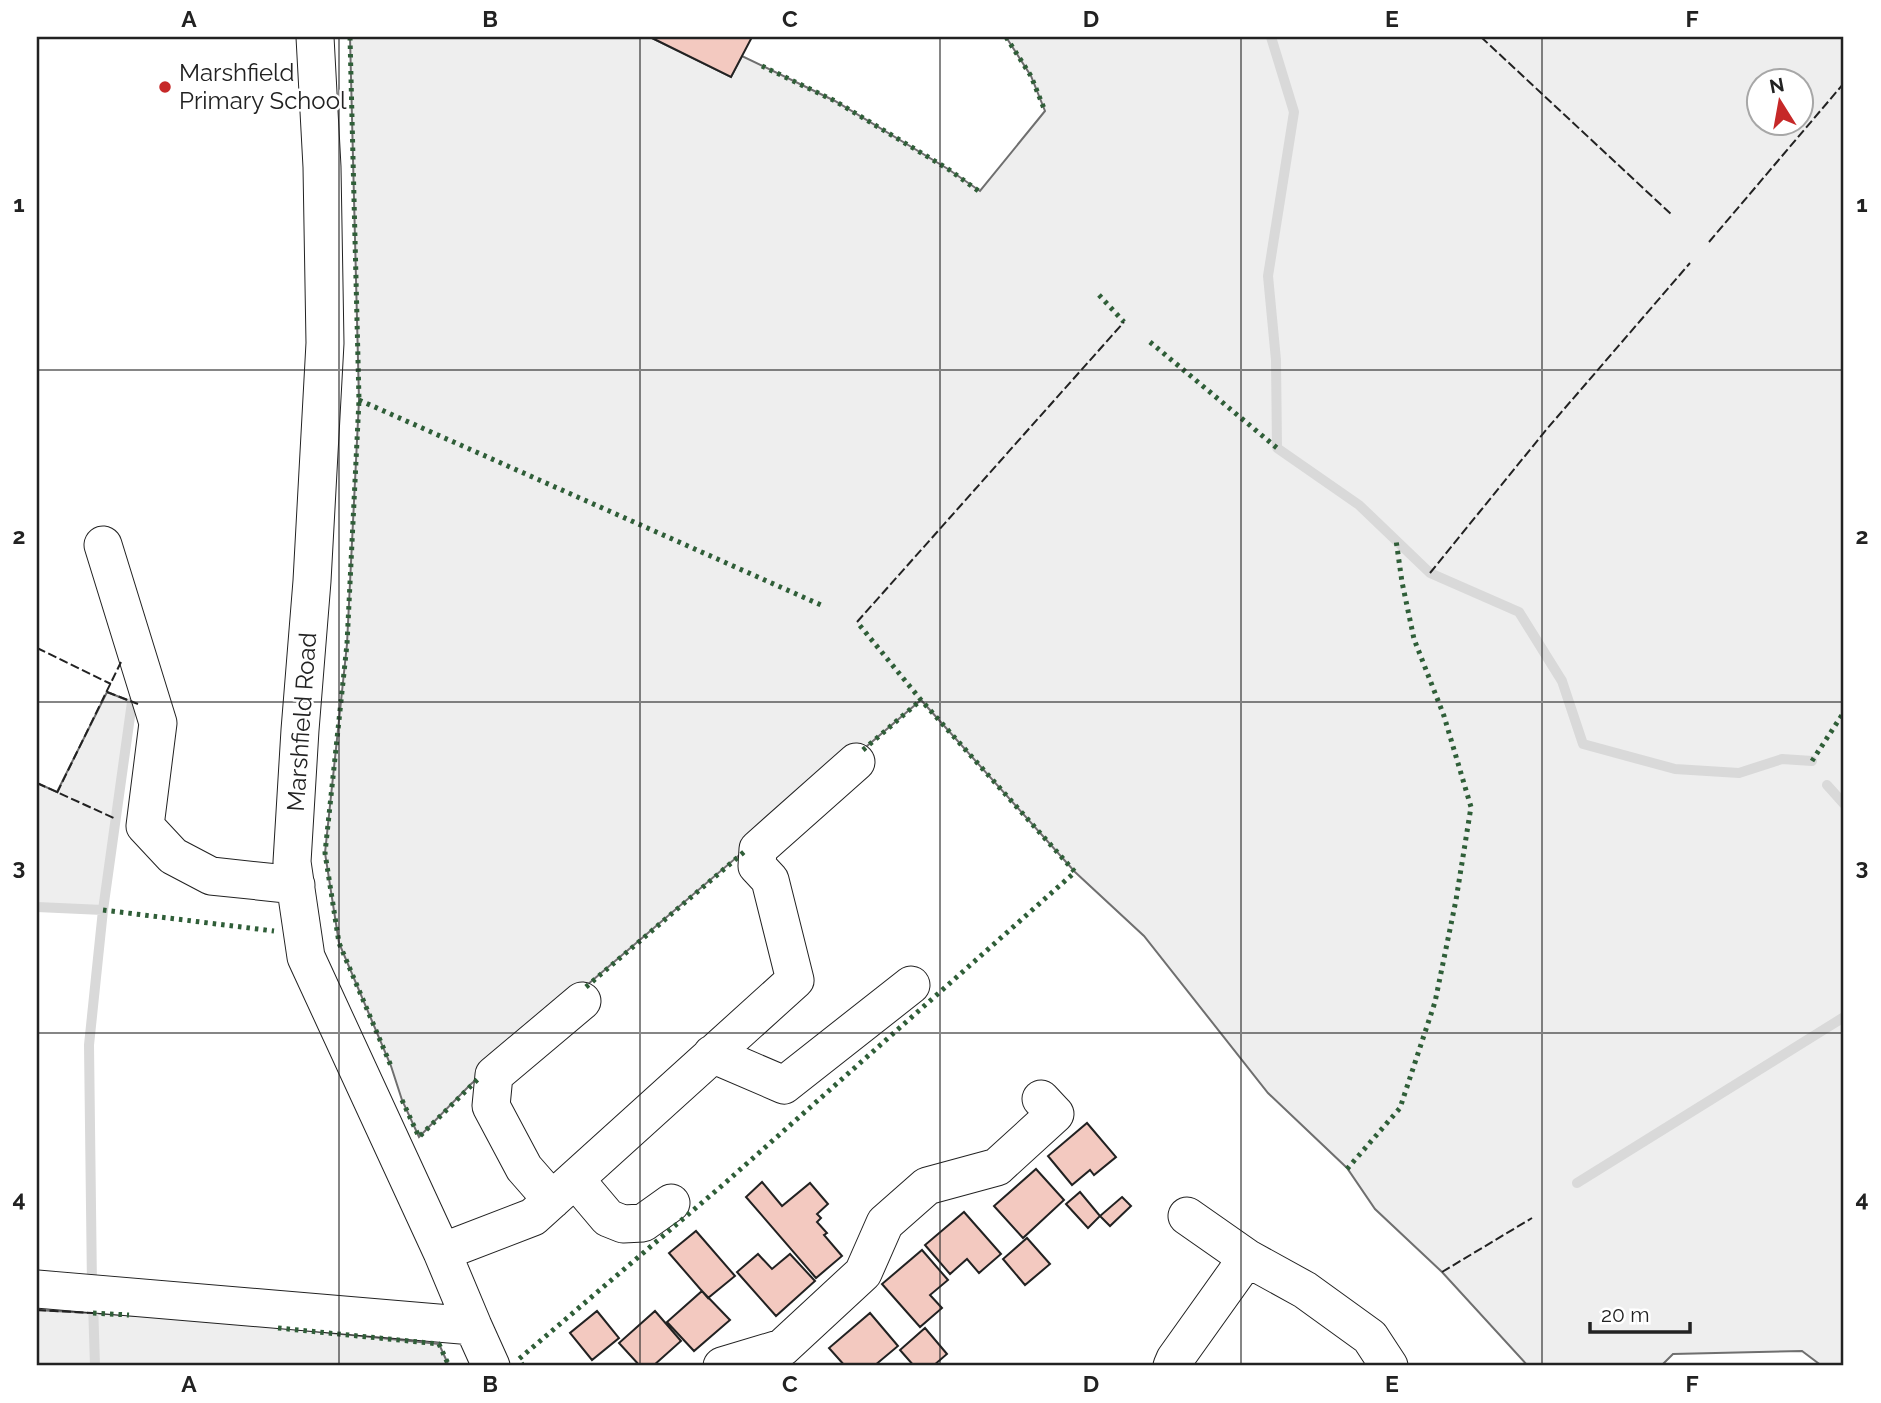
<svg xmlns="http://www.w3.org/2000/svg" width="1881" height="1403" font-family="Raleway,sans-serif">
  <rect width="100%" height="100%" fill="#fff"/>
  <path fill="#eee" stroke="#6f6f6f" stroke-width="2" fill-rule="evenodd" d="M350 37H650L731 77 742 56 835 101 948 169 980 191 1045 111 1031 76 1006 37H1844V1366H1822L1802 1351 1673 1354 1661 1366H1528L1442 1272 1375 1209 1347 1168 1268 1093 1144 936 1075 872 921 700 471 1084 419 1137 402 1100 391 1066 339 943 325 853 347 644 359 400ZM1758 80H1800V122H1758Z
    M107 692 132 702 103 910 37 907V783L57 792Z
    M37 1310 196 1319 439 1344 449 1366H37Z"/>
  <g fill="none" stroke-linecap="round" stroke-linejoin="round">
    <path stroke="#d9d9d9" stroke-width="10" d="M1271 37 1294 112 1268 276 1276 360 1277 448 1359 505 1430 573 1519 612 1562 681 1583 744 1675 769 1739 773 1782 759 1812 761
      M1827 785 1844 804
      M37 907 103 910
      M1577 1183 1844 1017
      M92 1287 89 1045 103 910 132 702
      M93 1302 95 1366"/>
  </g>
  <path fill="#f3c9c0" stroke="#222" stroke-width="2" d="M650 37H752L731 77Z
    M1087 1123 1116 1157 1094 1175 1090 1170 1072 1185 1048 1156Z
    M1036 1169 1064 1200 1023 1238 994 1206Z
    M762 1182 782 1206 810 1183 828 1204 817 1214 821 1218 817 1222 827 1233 824 1235 842 1256 816 1278 746 1197Z
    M1080 1192 1100 1216 1088 1228 1066 1204Z
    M1122 1197 1131 1206 1110 1226 1100 1216Z
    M964 1212 1001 1254 979 1273 967 1259 950 1274 925 1245Z
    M696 1231 735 1276 708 1298 669 1253Z
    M1027 1238 1050 1264 1025 1285 1003 1259Z
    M922 1250 948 1280 930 1295 942 1308 920 1327 882 1284Z
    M758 1254 772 1269 790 1254 815 1281 776 1316 737 1272Z
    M702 1291 730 1320 694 1351 667 1322Z
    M597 1311 619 1338 592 1360 570 1333Z
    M655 1311 681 1341 653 1366H640L619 1343Z
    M870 1313 898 1346 874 1366H845L829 1348Z
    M925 1328 947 1354 933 1366H914L900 1350Z"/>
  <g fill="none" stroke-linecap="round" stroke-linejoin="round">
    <defs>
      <path id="minor" d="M315 37 322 167 325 343 312 581 300 730 292 862 306 957 442 1252 473 1326 491 1366
        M103 545 158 723 145 826 173 856 211 876 296 885
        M712 1054 784 1085 911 985
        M575 1179 608 1218 623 1224 643 1223 671 1203
        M552 1200 524 1168 491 1106 494 1075 582 1001
        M1187 1216 1247 1258 1305 1290 1370 1337 1389 1366
        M442 1252 533 1217 795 980 770 880 757 866 758 849 856 762
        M37 1289 473 1326
        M722 1366 782 1348 863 1273 885 1223 927 1186 997 1167 1055 1114 1041 1099
        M1172 1366 1175 1359 1247 1258"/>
    </defs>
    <use href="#minor" stroke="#222" stroke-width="39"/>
    <use href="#minor" stroke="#fff" stroke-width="37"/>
    <path stroke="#2f5e38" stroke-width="5" stroke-dasharray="3.5 5" stroke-linecap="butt" d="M350 37 359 400 347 644 325 853 339 943 391 1066
      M1006 37 1031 76 1045 111
      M762 66 835 101 948 169 980 192
      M1099 295 1124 322
      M1150 342 1277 448
      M359 400 821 605
      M863 750 921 700
      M1812 761 1844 712
      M103 910 274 931
      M586 987 744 852
      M402 1100 419 1137 480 1077
      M1347 1169 1400 1108 1435 1002 1456 900 1471 807 1444 716 1414 639 1402 582 1396 540
      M93 1313 129 1315
      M278 1328 439 1344 449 1366
      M523 1366 519 1359 725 1183 1075 872 921 700 857 622"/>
    <path stroke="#222" stroke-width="2" stroke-dasharray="9 3.5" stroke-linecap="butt" d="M1481 37 1672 215
      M1709 242 1844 83
      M1430 573 1546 430 1690 263
      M857 622 1124 322
      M37 648 111 684
      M107 692 138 704
      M37 783 116 819
      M57 793 121 662
      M1442 1272 1532 1218
      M37 1310 93 1313"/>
  </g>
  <path fill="none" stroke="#222" stroke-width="2" stroke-opacity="0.55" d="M339 37V1366M640 37V1366M940 37V1366M1241 37V1366M1542 37V1366M37 370H1844M37 702H1844M37 1033H1844"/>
  <circle fill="#c62828" stroke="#fff" stroke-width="2.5" cx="165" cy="87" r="7"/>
  <g text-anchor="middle" stroke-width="5" stroke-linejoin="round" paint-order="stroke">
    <g font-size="24" fill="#222" stroke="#fff" text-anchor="start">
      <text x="179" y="81">Marshfield<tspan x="179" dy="28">Primary School</tspan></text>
    </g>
    <g font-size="24" fill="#222" stroke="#fff">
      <text transform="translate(302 722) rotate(-86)" y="8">Marshfield Road</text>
    </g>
  </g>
  <rect width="1881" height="1403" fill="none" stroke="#ffffff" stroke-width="77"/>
  <g transform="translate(1780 102) rotate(349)"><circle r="33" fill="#ffffff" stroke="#a7a7a7" stroke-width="2"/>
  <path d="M0-5L12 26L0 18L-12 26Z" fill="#c62828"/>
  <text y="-10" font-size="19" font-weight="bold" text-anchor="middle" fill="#222222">N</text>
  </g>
  <path d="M1590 1322v10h100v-10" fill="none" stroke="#222222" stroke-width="3.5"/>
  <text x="1601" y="1322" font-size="21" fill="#222222" stroke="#ffffff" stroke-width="5" paint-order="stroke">20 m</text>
  <rect x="38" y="38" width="1804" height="1326" fill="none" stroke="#222" stroke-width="2.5"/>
  <g font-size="23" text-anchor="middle" font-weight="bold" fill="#222">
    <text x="189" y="27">A</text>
    <text x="490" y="27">B</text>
    <text x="790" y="27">C</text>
    <text x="1091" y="27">D</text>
    <text x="1392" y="27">E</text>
    <text x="1692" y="27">F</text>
    <text x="19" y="212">1</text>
    <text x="1862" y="212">1</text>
    <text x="19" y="544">2</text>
    <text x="1862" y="544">2</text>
    <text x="19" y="875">3</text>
    <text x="1862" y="875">3</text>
    <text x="19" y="1207">4</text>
    <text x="1862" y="1207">4</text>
    <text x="189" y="1392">A</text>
    <text x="490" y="1392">B</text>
    <text x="790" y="1392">C</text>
    <text x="1091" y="1392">D</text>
    <text x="1392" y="1392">E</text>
    <text x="1692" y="1392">F</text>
  </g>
</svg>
